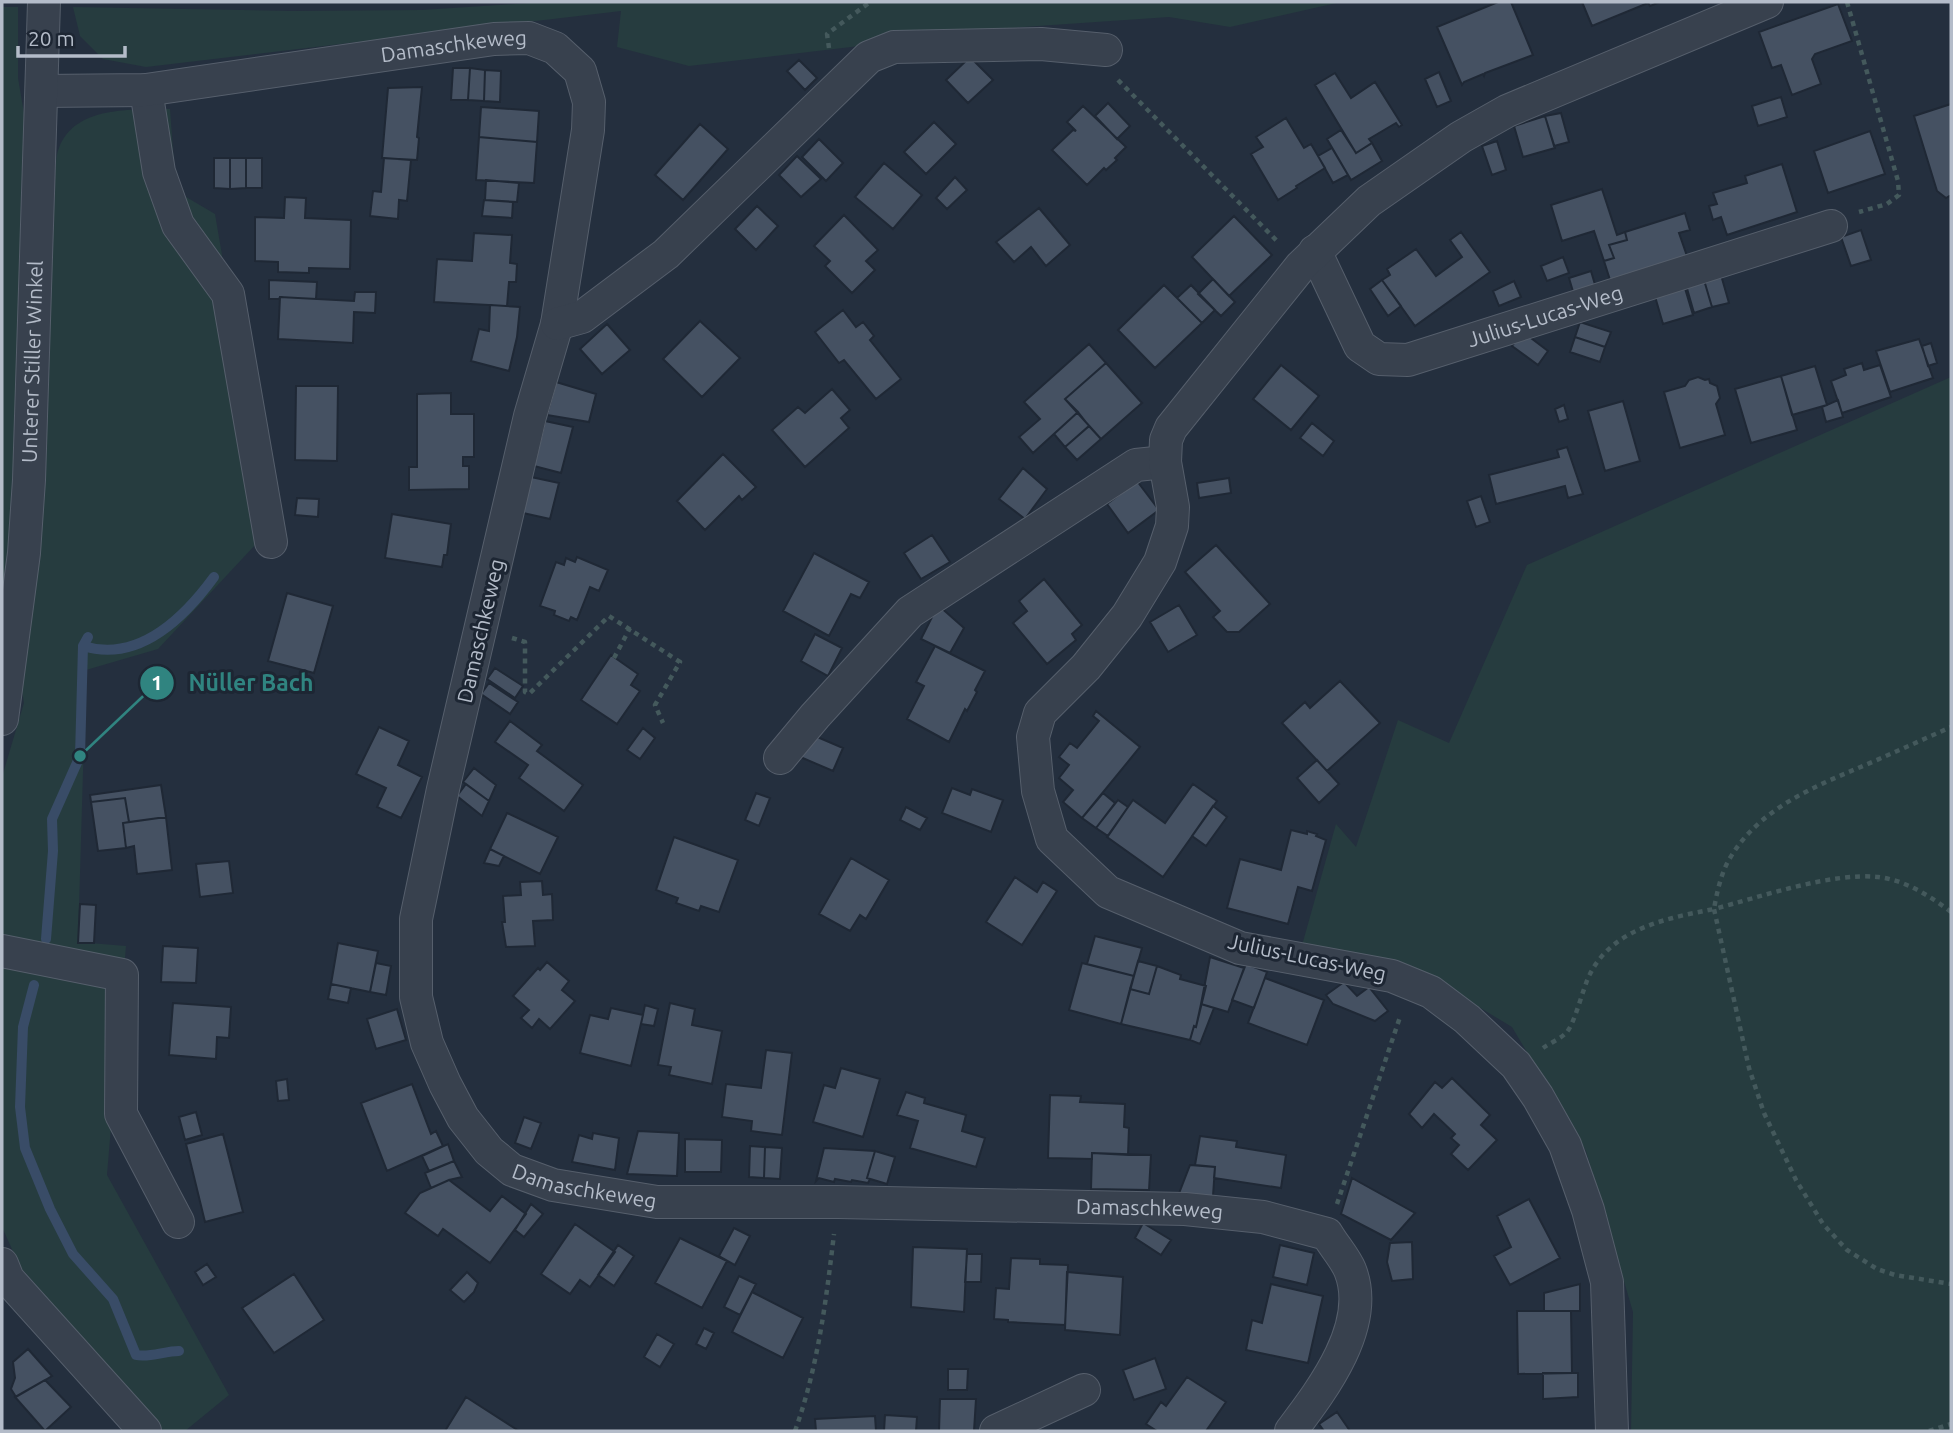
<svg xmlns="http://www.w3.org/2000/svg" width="1953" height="1433" font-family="Ubuntu,sans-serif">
  <rect width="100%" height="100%" fill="#242f3e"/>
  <path fill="#263c3f" d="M546 2H1341L1230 27 1169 17 879 37 868 45 689 66 617 47 621 11 146 67 103 59 80 36 73 7 292 11 422 10Z
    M2 7H18V78L25 119 24 181H54C56 171 55 157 59 148 75 105 133 110 170 109L176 191 215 214 269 530 158 649 86 670 78 942 126 946 107 1175 229 1395 185 1431H164L20 1267 2 1227V777L24 703 8 607 2 590Z
    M1951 377V1431H1631L1633 1312 1586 1151 1512 1027 1419 971 1301 949 1336 824 1356 847 1398 720 1449 743 1527 565Z"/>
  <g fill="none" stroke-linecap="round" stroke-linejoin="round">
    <path stroke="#394c67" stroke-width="10" d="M83 646C138 663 184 618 214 577
      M46 939 53 851 52 819 80 756 83 646 88 637
      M34 985 23 1027 20 1107 25 1148 50 1209 73 1254 113 1299 136 1355C149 1358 165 1351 179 1351"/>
  </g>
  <path fill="#455162" stroke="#1f2835" stroke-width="2" d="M1498 2H1511L1533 55 1485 73 1484 76 1483 74 1464 82 1462 85 1437 27Z
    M1582 2H1660L1650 6 1648 3 1592 26Z
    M1838 4 1852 41 1815 54 1812 59 1821 84 1792 95 1781 65 1772 68 1759 32Z
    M970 57 993 80 968 103 946 80Z
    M799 60 817 78 805 90 787 71Z
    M453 68H470L468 100H451Z
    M470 68 485 70 484 101 468 100Z
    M485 70 501 71 500 102 484 101Z
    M1439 72 1451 101 1437 107 1425 79Z
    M1335 73 1351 98 1375 82 1402 125 1399 127 1396 123 1369 139 1372 143 1356 153 1315 85Z
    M422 87 417 137 419 138 417 160 382 158 388 88Z
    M1781 97 1787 117 1758 126 1752 106Z
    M1108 103 1130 126 1117 139 1095 116Z
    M1951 104V195L1946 198 1937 191 1914 116Z
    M1083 106 1126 147 1115 158 1117 160 1106 170 1104 168 1087 185 1052 150 1073 130 1076 131 1067 122Z
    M481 107 539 111 537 142 479 137Z
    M1561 113 1569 142 1554 146 1545 116Z
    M1545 116 1555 148 1523 157 1514 126Z
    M1286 118 1304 148 1311 144 1325 168 1296 186 1297 188 1278 200 1251 154 1263 147 1256 137Z
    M934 122 956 144 926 174 904 152Z
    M700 124 728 149 683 200 655 175Z
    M1341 130 1356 153 1372 143 1382 161 1351 180 1327 139Z
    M1870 131 1885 174 1828 193 1814 151Z
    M479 137 537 142 534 183 476 180Z
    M819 139 843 163 826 181 802 157Z
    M1497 141 1506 170 1492 175 1482 146Z
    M1332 148 1348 175 1333 183 1318 156Z
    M797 156 821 179 801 197 779 175Z
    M214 158H230V189L214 188Z
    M230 158H246V188L230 189Z
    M246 158H262V188H246Z
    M384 158 411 160 407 201 399 200 398 219 370 216 373 191 381 192Z
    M884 163 922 195 893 229 855 197Z
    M1782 164 1797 212 1727 235 1721 217 1713 220 1709 206 1717 204 1713 193 1747 183 1745 176Z
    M955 177 967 190 947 209 936 198Z
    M486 180 519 183 517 202 485 200Z
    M1602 189 1617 235 1625 232 1627 240 1609 245 1614 258 1604 261 1594 231 1562 241 1551 205Z
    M285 197 306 198 305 218 351 220 350 269 309 268V273L278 272V262L255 261V217L284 218Z
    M484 200 513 202 512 218 482 216Z
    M757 206 778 226 756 250 735 229Z
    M1039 208 1070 245 1046 266 1031 247 1014 262 996 242Z
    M1685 213 1690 230 1679 233 1687 256 1610 280 1604 261 1614 258 1609 245 1627 240 1625 232Z
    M844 215 878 250 866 261 875 270 852 293 825 266 830 261 814 246Z
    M1234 216 1272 255 1229 296 1192 257Z
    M1861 230 1871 260 1851 266 1841 237Z
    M1461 232 1490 272 1415 326 1382 280 1390 275 1387 269 1416 249 1436 276 1462 257 1450 240Z
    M474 233 512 235 510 263 517 264 516 282H509L507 306 434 302 437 259 472 261Z
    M1563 257 1569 273 1547 281 1541 266Z
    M1591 271 1596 288 1574 295 1569 278Z
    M1721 275 1729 303 1712 307 1704 280Z
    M1213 279 1235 302 1221 316 1198 294Z
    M269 280 317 282 316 299 280 297 279 299H269Z
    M1382 280 1401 306 1388 316 1370 289Z
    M1704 280 1712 307 1694 313 1686 285Z
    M1514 281 1521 297 1499 306 1493 291Z
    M1164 285 1202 323 1155 368 1118 330Z
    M1191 285 1215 310 1202 323 1177 298Z
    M1684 285 1693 315 1663 324 1654 293Z
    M355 292H376L375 313 354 312 353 343 278 339 280 297 354 301Z
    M490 305 520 307 517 337 509 371 471 361 479 329 489 331Z
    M843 310 856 327 863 322 874 336 870 340 901 379 876 399 844 360 839 363 815 332Z
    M700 321 740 358 702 397 663 359Z
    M1580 322 1611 332 1605 347 1575 337Z
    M607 324 630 350 602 374 580 349Z
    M1523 332 1548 351 1538 365 1512 346Z
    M1575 337 1605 347 1600 362 1570 352Z
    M1919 339 1933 378 1890 392 1876 351Z
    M1931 343 1937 363 1928 366 1922 346Z
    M1089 344 1106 363 1065 399 1078 412 1033 453 1019 437 1040 419 1024 402Z
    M1106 363 1142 403 1101 439 1065 399Z
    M1862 363 1864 370 1880 365 1891 397 1842 413 1831 381 1846 375 1844 369Z
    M1281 365 1319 396 1291 430 1253 399Z
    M1815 366 1827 405 1792 415 1781 376Z
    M1781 376 1797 430 1751 443 1735 389Z
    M1698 377 1705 380 1709 379 1710 383 1717 386 1720 398 1716 404 1725 435 1680 448 1664 392 1685 386 1689 380Z
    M556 382 596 394 589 422 547 415Z
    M296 386H338L337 461 295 460Z
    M832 389 850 410 841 418 849 428 805 467 772 430 798 407 805 413Z
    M451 393V414H474V457H463V466H469V489L409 490V467H417V394Z
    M1838 400 1843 417 1826 422 1822 407Z
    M1623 401 1640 461 1605 471 1588 411Z
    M1564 405 1568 419 1559 422 1555 409Z
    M1078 412 1089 426 1065 447 1054 434Z
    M545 421 573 427 561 473 534 466Z
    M1312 423 1334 441 1323 456 1300 438Z
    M1089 426 1101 439 1077 460 1065 447Z
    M1567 447 1583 494 1568 498 1565 486 1496 504 1489 475 1559 457 1557 450Z
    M723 454 756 487 742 500 739 496 705 530 677 501Z
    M1023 468 1047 489 1025 519 999 499Z
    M531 477 559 483 550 519 523 513Z
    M1229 478 1231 493 1199 498 1197 483Z
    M1137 481 1159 510 1128 533 1107 504Z
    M1481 496 1490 522 1476 527 1467 501Z
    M297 498 319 499 318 517 295 515Z
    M392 514 451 524 447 555H444L442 567 385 558Z
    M932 535 950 562 921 579 904 553Z
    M1216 545 1270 604 1239 632H1227L1213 617 1220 611 1185 572Z
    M814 553 869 582 860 598 851 594 829 636 783 611Z
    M577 557 608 570 599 591 590 587 577 620 571 617 569 621 554 615 555 611 540 606 556 562 564 565 566 558 575 562Z
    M1044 579 1082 625 1072 634 1076 640 1047 664 1013 623 1027 611 1019 601Z
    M287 593 333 606 314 673 268 661Z
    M938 605 964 628 950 653 921 639Z
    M1179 605 1197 635 1168 652 1150 622Z
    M815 634 842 648 828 676 801 661Z
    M935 646 985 671 975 690 977 692 967 711 965 709 949 742 907 719 924 686 916 682Z
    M611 655 638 674 631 685 640 691 617 724 581 700Z
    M495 668 523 686 515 698 487 679Z
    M1340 681 1380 723 1327 771 1282 723 1305 702 1310 708Z
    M489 683 518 702 510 714 481 694Z
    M1096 711 1140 747 1082 818 1063 802 1073 790 1059 778 1069 765 1059 757 1070 743 1077 748 1099 721 1093 716Z
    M510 721 542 745 537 751 583 785 564 811 519 778 528 765 495 742Z
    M379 727 409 741 398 765 422 777 401 818 377 807 386 788 356 774Z
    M643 728 655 738 640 759 627 750Z
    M815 736 843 748 833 771 798 756Z
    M1317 760 1339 784 1319 803 1297 778Z
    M474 768 496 785 489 801 463 782Z
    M466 784 489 801 482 816 457 796Z
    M1193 784 1217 801 1163 877 1107 837 1133 800 1165 823Z
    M161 785 166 817 129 822 125 798 91 802 90 795Z
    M952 788 970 795 972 789 1003 800 991 832 942 813Z
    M756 793 770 798 759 826 745 820Z
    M1103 793 1115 803 1096 828 1082 818Z
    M125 798 129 822 123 823 126 848 98 851 91 802Z
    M1118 800 1128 807 1108 836 1096 828Z
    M1213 806 1227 817 1206 846 1192 836Z
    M906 807 927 818 920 830 900 820Z
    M507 813 558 837 540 874 490 849Z
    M166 817 172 870 137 874 134 846 126 848 123 823Z
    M1291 830 1307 834V831L1317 834 1316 836 1326 840 1312 891 1298 887 1288 924 1227 908 1240 859 1281 870Z
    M674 837 738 860 719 912 701 906 699 911 676 903 678 898 656 890Z
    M490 849 504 856 499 866 484 863Z
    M851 858 889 880 866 919 860 915 850 931 819 914Z
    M229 861 233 893 200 897 196 864Z
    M1015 877 1037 892 1043 882 1057 891 1022 945 986 922Z
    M542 881 543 895 552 894 553 920 533 921 535 946 506 947 502 922H505L503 896 521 895 520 882Z
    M80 904 96 905 94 943H78Z
    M1095 936 1142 948 1134 976 1087 964Z
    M338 943 378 951 370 992 331 984Z
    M163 946 198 948 196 983 161 982Z
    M1210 957 1244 968 1228 1012 1201 1004Z
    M1138 961 1157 966 1149 994 1130 989Z
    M547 962 569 981 562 990 575 1001 550 1029 539 1019 532 1028 521 1018 529 1010 513 996 538 968 540 970Z
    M376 963 391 966 386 995 370 992Z
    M1082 963 1134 976 1121 1024 1069 1010Z
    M1246 964 1267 972 1254 1008 1232 1000Z
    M1157 966 1181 975 1180 979 1206 986 1196 1027 1194 1026 1190 1040 1121 1024 1130 989 1149 994Z
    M1265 978 1324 1000 1307 1045 1248 1023Z
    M1344 982 1357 996 1369 987 1388 1011 1375 1021 1333 1004 1326 995Z
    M331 984 351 988 348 1003 328 999Z
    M173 1003 231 1007 229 1038 217 1037 216 1059 169 1055Z
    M670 1003 695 1009 692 1025 722 1031 712 1084 669 1075 671 1067 658 1065Z
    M1201 1004 1214 1008 1200 1044 1190 1040 1194 1026 1196 1027Z
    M645 1005 658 1009 654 1026 641 1024Z
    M611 1008 643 1015 631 1066 580 1053 590 1015 608 1019Z
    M397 1009 406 1040 376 1049 367 1019Z
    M766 1050 792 1053 782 1135 751 1131 752 1121 722 1117 726 1084 761 1088Z
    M841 1068 880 1079 863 1137 813 1122 824 1085 835 1088Z
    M1452 1078 1490 1115 1481 1125 1497 1140 1468 1170 1451 1154 1459 1145 1451 1138 1455 1134 1434 1114 1422 1128 1409 1114 1435 1082 1442 1088Z
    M287 1079 289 1100 278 1101 276 1081Z
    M412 1084 431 1134 436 1131 443 1146 387 1171 361 1103Z
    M906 1092 925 1098 924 1103 966 1115 962 1131 985 1138 976 1167 910 1148 918 1121 897 1115Z
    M1050 1095 1081 1096 1080 1102 1125 1104 1124 1127 1129 1128 1128 1155 1092 1153V1159L1048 1158Z
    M196 1112 202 1135 185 1140 179 1117Z
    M524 1117 541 1123 531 1149 515 1143Z
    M638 1131 679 1133 677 1176 627 1174Z
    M593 1133 619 1138 615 1170 572 1162 579 1135 592 1139Z
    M223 1134 243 1212 205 1222 186 1144Z
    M1200 1136 1237 1141 1236 1147 1286 1155 1281 1188 1214 1178 1215 1167 1195 1165Z
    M685 1139 722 1140 721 1172H685Z
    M448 1144 454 1161 429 1171 422 1156Z
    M750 1146 765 1147 764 1178 749 1177Z
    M765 1147 782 1148 780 1179 764 1178Z
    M824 1148 875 1151 867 1178 870 1179 868 1183 852 1180 851 1182 835 1179 834 1182 819 1178 816 1181Z
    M875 1151 895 1157 887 1184 867 1178Z
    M1092 1153 1151 1155 1149 1190 1091 1189Z
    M454 1161 462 1177 449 1180 431 1188 425 1173Z
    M1190 1165 1215 1167 1213 1196H1178Z
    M1352 1178 1415 1213 1391 1240 1341 1214Z
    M449 1180 490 1211 502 1196 526 1214 490 1263 443 1229 438 1236 405 1213 420 1193Z
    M1529 1199 1560 1258 1510 1285 1494 1256 1511 1247 1497 1216Z
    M531 1204 543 1214 524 1237 515 1230Z
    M1143 1223 1171 1240 1161 1255 1135 1238Z
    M575 1224 615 1252 590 1287 580 1280 570 1294 541 1274Z
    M734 1228 750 1236 735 1265 719 1256Z
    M680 1238 727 1261 702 1308 655 1283Z
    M1412 1242 1413 1279 1392 1281 1387 1262 1390 1243Z
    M618 1245 634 1256 614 1286 598 1275Z
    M1280 1245 1314 1253 1307 1285 1273 1277Z
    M913 1247 967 1249 964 1312 911 1307Z
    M967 1254H982L981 1282H965Z
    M1011 1258 1040 1259V1264L1068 1265 1065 1325 1008 1322V1320L994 1319 996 1288 1009 1289Z
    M207 1264 216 1277 203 1285 195 1272Z
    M467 1272 478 1283 474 1292 464 1302 450 1290Z
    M1067 1272 1123 1277 1120 1335 1065 1330Z
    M294 1274 324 1320 274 1353 242 1308Z
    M739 1276 756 1284 740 1315 724 1307Z
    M1271 1284 1323 1296 1308 1363 1246 1350 1252 1320 1262 1323Z
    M1580 1284V1311H1544V1293Z
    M752 1292 803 1318 783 1358 732 1332Z
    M1517 1311H1571L1572 1373 1518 1374Z
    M704 1328 714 1333 706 1349 696 1344Z
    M657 1334 674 1344 660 1367 644 1357Z
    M28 1349 52 1376 16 1397 11 1389 15 1378 13 1362Z
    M1155 1358 1166 1389 1134 1400 1123 1370Z
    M948 1369H968L967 1390H948Z
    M1543 1373H1578V1397L1543 1399Z
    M1187 1377 1226 1402 1206 1431H1157L1146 1424 1161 1402 1166 1406Z
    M45 1380 71 1407 45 1431 15 1397Z
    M466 1397 519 1431H445Z
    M940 1399H976L974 1431H939Z
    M1337 1412 1350 1431H1324L1319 1424Z
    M885 1415 917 1417 916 1431H884Z
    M875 1416 876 1431H816L815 1419Z"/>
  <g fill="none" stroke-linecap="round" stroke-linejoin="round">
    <defs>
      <g id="minor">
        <path d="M146 90 159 172 178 225 228 294 271 542"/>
        <path id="s1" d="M42 91 146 90 494 39 529 38 555 48 580 71 589 102 588 130 557 324 530 416 443 789 416 919V997L427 1043 445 1084 463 1118 489 1151 512 1170 553 1185 657 1202H838L1185 1209 1263 1217 1327 1234C1334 1246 1345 1258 1350 1270 1372 1325 1322 1390 1291 1431"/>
        <path id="s2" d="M1315 251 1360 346 1379 359 1408 360 1831 226"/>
        <path d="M557 324 582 317 666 254 869 57 894 47 1041 44 1106 50"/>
        <path id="s3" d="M2 719 24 553 29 480 44 2"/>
        <path d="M780 758 815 716 910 612 1136 465 1165 462"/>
        <path d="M2 951 122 975 121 1114 178 1222"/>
        <path d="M2 1264 8 1279 145 1431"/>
        <path d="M996 1431 1084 1390"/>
        <path d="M1612 1431 1607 1282 1588 1210 1565 1145 1538 1097 1516 1065 1467 1019 1431 992 1392 976 1240 948 1108 892 1052 839 1038 791 1033 737 1040 713 1086 667 1127 616 1160 562 1172 526 1173 507 1165 462 1166 440 1171 428 1301 266 1369 201 1461 137 1507 111 1767 2"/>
      </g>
    </defs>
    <use href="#minor" stroke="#565f6c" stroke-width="34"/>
    <path stroke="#44595c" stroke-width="4.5" stroke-dasharray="5 5" stroke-linecap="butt" d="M1847 2 1898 181 1899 195 1887 204 1859 212
      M829 48 827 34 870 2
      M1118 80 1279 243
      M512 638 525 642V692L529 694 609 616 680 662 655 705 663 723
      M614 658 630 628
      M1951 912C1930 896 1905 880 1878 877 1832 872 1760 897 1714 909L1749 1068 1764 1113 1796 1180 1823 1224 1847 1250 1877 1269 1895 1275 1951 1284
      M1543 1048C1550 1043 1560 1039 1566 1033 1575 1024 1583 987 1590 974 1613 928 1668 918 1714 909 1717 892 1721 873 1730 858 1759 809 1813 787 1863 766 1893 753 1922 740 1951 727
      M1337 1204 1400 1017
      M795 1431C818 1367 826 1301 834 1234
      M1929 1431 1951 1424"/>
    <use href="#minor" stroke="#38414e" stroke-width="32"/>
  </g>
  <g text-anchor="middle" stroke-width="6" stroke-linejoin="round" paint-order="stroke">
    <g font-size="21" fill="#b4bcc9" stroke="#1d2633">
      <text dy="7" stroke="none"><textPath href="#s1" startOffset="415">Damaschkeweg</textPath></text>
      <text dy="7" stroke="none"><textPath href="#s2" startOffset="301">Julius-Lucas-Weg</textPath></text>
      <text dy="7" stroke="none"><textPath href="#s3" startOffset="359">Unterer Stiller Winkel</textPath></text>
      <text transform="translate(481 631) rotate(-77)" y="7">Damaschkeweg</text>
      <text transform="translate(1307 958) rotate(12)" y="7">Julius-Lucas-Weg</text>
      <text dy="7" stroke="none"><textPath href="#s1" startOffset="1776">Damaschkeweg</textPath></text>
      <text dy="7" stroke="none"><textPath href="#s1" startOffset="2343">Damaschkeweg</textPath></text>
    </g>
  </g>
  <path fill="none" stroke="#308480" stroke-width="2.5" d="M80 756L157 683"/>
  <g fill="#308480" stroke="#1d2633" stroke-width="2.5">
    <circle cx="80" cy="756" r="7"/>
    <circle cx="157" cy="683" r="18"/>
  </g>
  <g font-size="21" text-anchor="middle" font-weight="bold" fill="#fff">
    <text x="157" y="690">1</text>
  </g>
  <g font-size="23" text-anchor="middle" font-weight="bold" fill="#308480" stroke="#1d2633" stroke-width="6" stroke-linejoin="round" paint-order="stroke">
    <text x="251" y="691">Nüller Bach</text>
  </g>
  <rect width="1953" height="1433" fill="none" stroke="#b4bcc9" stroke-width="7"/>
  <path d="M18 46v10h107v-10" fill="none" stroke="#b4bcc9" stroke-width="3.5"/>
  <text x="28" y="46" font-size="21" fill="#b4bcc9" stroke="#1d2633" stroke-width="5" paint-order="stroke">20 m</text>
</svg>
